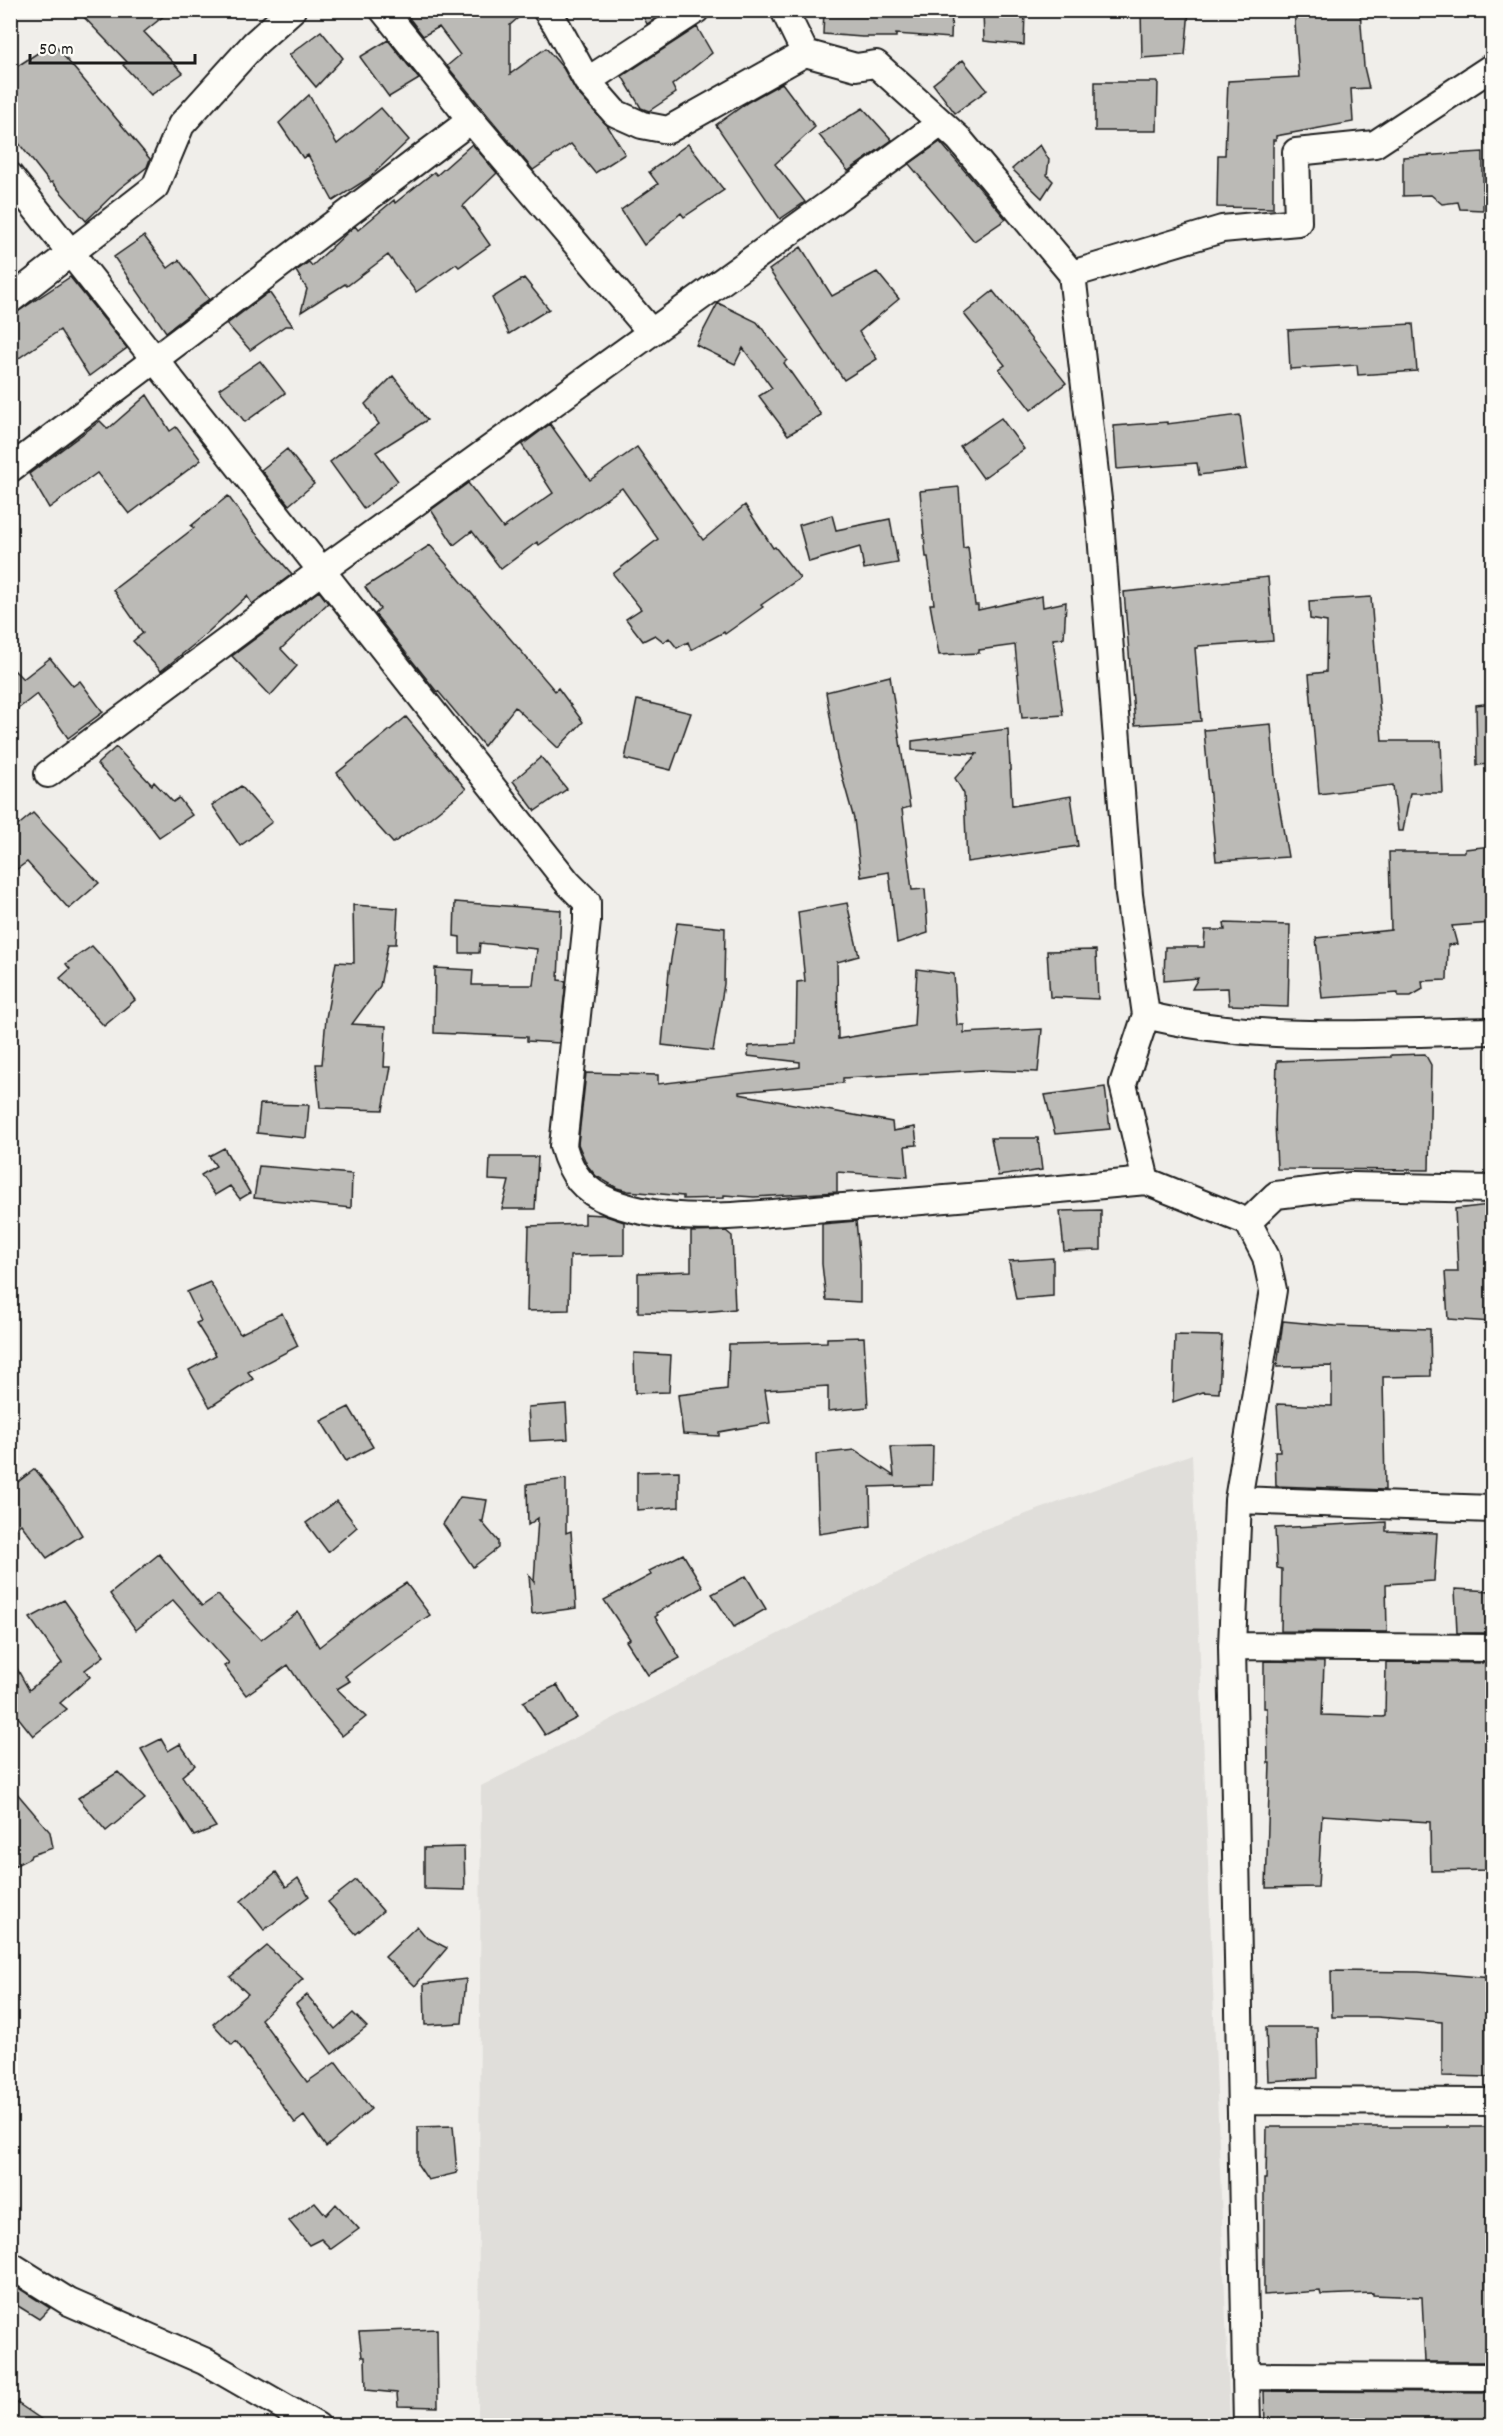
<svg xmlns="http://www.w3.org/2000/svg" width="1503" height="2436" font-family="Dekko,sans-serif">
  <rect width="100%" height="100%" fill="#f0eeea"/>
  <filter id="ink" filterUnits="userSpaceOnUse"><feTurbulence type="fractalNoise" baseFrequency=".0167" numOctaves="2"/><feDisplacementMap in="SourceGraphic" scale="12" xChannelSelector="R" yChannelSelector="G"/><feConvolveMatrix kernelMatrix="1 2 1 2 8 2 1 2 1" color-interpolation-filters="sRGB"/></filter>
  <g filter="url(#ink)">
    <path fill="#e0deda" d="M1192 1454 1230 2425H478L481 1786 979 1531Z"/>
    <path fill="#bbbab6" stroke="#1c1c1c" stroke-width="1.5" d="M77 10H171L144 32 183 73 151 95 123 65 127 62Z
      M403 10H527L510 25V74L546 48 563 68 576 91 607 125 625 154 595 173 571 144 533 170 447 66 460 55 439 27 423 36Z
      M640 10H668L647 24Z
      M824 10H952L951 38 896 34V37H862L823 34Z
      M983 10H1025L1024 45 984 41Z
      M1141 10H1189L1185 55 1142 58Z
      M1294 10H1360L1364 67 1369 88 1351 89 1353 122 1276 136V140H1273V208L1217 207 1218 155H1225L1228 81 1299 77Z
      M697 27 712 53 672 85 676 93 649 111 641 108 622 76Z
      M321 31 343 58 316 87 289 55Z
      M388 40 419 79 389 97 360 57Z
      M53 43 150 159 147 167 119 189 86 221 52 182 50 183 10 132V71Z
      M963 60 987 90 955 113 933 84Z
      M1095 82H1158L1157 131H1095Z
      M782 83 815 127 775 164 805 202 780 219 716 125 748 102Z
      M309 95 337 144 381 108 409 140 369 178 333 201 308 155 303 158 279 123Z
      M863 108 892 140 848 171 819 135Z
      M940 142 1006 219 974 241 909 164Z
      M472 144 497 173 463 206 490 245 459 267 456 264 416 292 388 255 347 286 345 284 301 312 307 289 296 271 309 262 312 266 348 232 355 226 358 230 394 200 395 203 434 172 437 175Z
      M688 144 724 190 684 217 681 213 644 245 621 210 658 184 649 172Z
      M1040 145 1049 160 1047 175 1053 181 1042 198 1012 169Z
      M1483 152V210L1460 209 1458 202 1442 204 1431 195 1403 196V157Z
      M144 236 168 268 179 260 209 299 166 332 114 257Z
      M801 247 832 296 877 272 899 299 859 332 877 359 844 380 769 270Z
      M70 277 127 348 89 376 60 330 10 364V317Z
      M524 278 549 309 509 334 492 298Z
      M993 291 1066 383 1031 410 999 369 1005 365 964 314Z
      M269 292 293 326H285L250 350 227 324Z
      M718 303 757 322 787 360 784 363 821 415 788 435 759 396 772 388 743 348 735 364 696 345Z
      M1413 324 1417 371 1358 375 1357 365 1290 369 1288 330Z
      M260 361 285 393 245 422 219 389Z
      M393 376 427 420 376 452 398 481 364 509 330 462 379 424 365 404Z
      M147 395 170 431 176 427 201 460 129 514 97 473 49 508 29 474 100 421 108 429Z
      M1240 415 1247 469 1199 475 1197 463 1117 469 1114 426 1167 422V424Z
      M1001 418 1024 449 983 478 960 446Z
      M550 424 590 480 637 447 703 540 745 505 773 548 775 547 800 578 761 605 763 607 725 634 724 632 691 650 688 642 677 648 669 638 664 642 655 635 643 641 626 619 641 609 613 574 658 539 622 488 539 545 537 542 501 569 472 531 454 545 431 510 468 483 503 528 553 493 522 445Z
      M287 449 314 484 289 505 261 470Z
      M959 487 963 548 968 547 975 605H978V610L1042 596 1043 607 1066 602 1064 638 1053 639 1063 715 1022 718 1015 645 979 650V653L939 655 930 604H934L928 557H926L920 491Z
      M228 496 253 530 292 574 252 604 247 596 196 643 161 671 133 641 143 633 113 590 194 528 191 526Z
      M832 515 836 530 890 519 898 563 864 569 860 547 809 562 799 525Z
      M430 545 555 691 558 688 583 722 558 748 515 707 484 746 438 691 437 692 375 614 380 609 365 587Z
      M1268 577 1273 641 1198 646V648H1195L1201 721 1135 725 1124 592Z
      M319 591 328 603 281 649 297 666 270 696 232 656Z
      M1371 597 1382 741H1441L1443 793H1410L1403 831H1398L1393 785 1319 794 1309 674 1326 672 1327 622 1310 619 1309 601Z
      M50 658 73 686 80 681 103 712 68 738 37 694 10 715V666L23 679Z
      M890 676 910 807 902 809 912 890 925 889 928 933 897 943 889 872 861 877 854 819 837 758 826 692Z
      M637 700 691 713 671 770 625 759Z
      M1492 703V764L1477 765 1476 705Z
      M406 717 466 789 426 821 393 843 367 814 337 773Z
      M1271 724 1276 788 1288 857 1216 861 1204 730Z
      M1008 729 1012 806 1071 796 1078 846 967 862 964 794 955 778 977 754 912 750V741Z
      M116 747 152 785 154 782 173 802 179 798 192 815 159 837 132 802 97 764Z
      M541 757 567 789 535 811 513 781Z
      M241 786 272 822 240 846 212 805Z
      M33 813 99 883 69 909 27 862 10 874V832Z
      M1492 846V923L1452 926 1457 944 1448 945 1447 980 1422 981 1423 989 1411 996H1398V993L1322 998 1316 938 1391 930 1389 852H1465V849Z
      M455 902 561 910 558 980 566 981 559 1043 527 1041V1037L434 1033 435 968 473 970 472 985H533L537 949 480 943 479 953H460V937L454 936Z
      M847 903 859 956 837 962 838 1039 914 1026 917 969 954 974 957 1025H964V1033L1042 1029 1038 1072 983 1070 843 1078V1083L739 1092V1094L892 1122 893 1131 915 1127 917 1145 905 1146 908 1177 837 1172V1192L754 1197 724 1195V1198L683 1199V1196L628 1191 617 1188 596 1176 587 1165 578 1144 586 1073 658 1075V1084L800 1067V1062L748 1056 749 1046 796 1044 797 982 805 981 798 912Z
      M353 905 398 908 396 944H388L380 986 352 1024 386 1026 384 1067H391L383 1110 320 1108 316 1064H322L326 1018 336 962 354 963Z
      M677 923 725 928 724 984 713 1051 662 1045 669 971Z
      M1224 923 1290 925 1288 1007 1229 1005 1228 988 1192 989 1198 978 1164 981 1165 947H1204L1205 930H1225Z
      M92 946 114 970 135 1000 104 1026 60 978 70 969 66 964Z
      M1096 950 1098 999 1050 997 1047 951Z
      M1425 1054 1431 1065 1429 1170 1277 1169 1275 1122 1277 1061 1391 1057V1055Z
      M1105 1087 1110 1129 1055 1134 1045 1095Z
      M260 1104 309 1105 306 1138 257 1133Z
      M991 1138H1038L1042 1170 998 1176Z
      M224 1148 250 1193 240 1199 230 1186 215 1195 201 1175 216 1166 209 1156Z
      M490 1157H538L535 1209H502L509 1181 489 1180Z
      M259 1166 352 1174 351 1208 254 1198Z
      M1489 1205 1492 1322 1448 1319 1445 1272H1458L1455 1209Z
      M1101 1210V1250L1064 1251 1060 1211Z
      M585 1214 603 1215 624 1222V1255L570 1256 569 1310 527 1311 529 1226 585 1224Z
      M856 1221 860 1263V1302L826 1300 822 1264V1224Z
      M726 1231 732 1236 735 1309 691 1313 638 1312V1273L691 1271V1232Z
      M1053 1258V1296L1016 1299 1009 1261Z
      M210 1282 240 1334 282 1313 298 1346 248 1372 253 1379 210 1407 189 1370 216 1355 196 1323 201 1321 187 1292Z
      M1283 1321 1335 1326 1430 1329 1431 1376 1383 1377 1385 1490 1276 1486 1275 1451H1280L1277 1404 1332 1406V1366L1277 1367Z
      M1175 1335 1222 1336 1219 1393 1203 1392 1173 1402Z
      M864 1337 868 1407 828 1411V1386L765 1390 770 1423 719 1432V1436L683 1434 678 1395 727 1389 729 1344 827 1342V1338Z
      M634 1353 671 1355 669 1392 635 1393Z
      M566 1404 568 1439 530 1441 528 1407Z
      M349 1407 373 1447 346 1461 321 1421Z
      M933 1446 932 1485 870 1487 871 1526 819 1534 816 1454 855 1450 894 1476 891 1447Z
      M35 1469 64 1506 82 1535 47 1558 21 1524 10 1532V1488Z
      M679 1471V1507L637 1510V1472Z
      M566 1479V1533L571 1531 576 1608 532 1614 529 1575 534 1582 538 1518 528 1525 527 1484Z
      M460 1497 487 1500 483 1521H481L498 1541V1548L473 1567 443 1524Z
      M337 1501 357 1527 328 1552 306 1523Z
      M1386 1522V1531L1437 1533 1434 1581 1386 1584 1387 1632 1281 1631 1282 1569 1277 1568 1275 1528Z
      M159 1554 202 1606 218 1595 261 1640 298 1612 319 1647 378 1601 406 1583 430 1615 387 1644 345 1676 350 1681 337 1689 366 1717 342 1736 310 1698 288 1665 246 1695 224 1666 229 1663 173 1600 136 1630 110 1594Z
      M683 1554 703 1587 656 1613 658 1615 655 1617 680 1658 648 1675 626 1641 630 1639 604 1600 651 1575 649 1571Z
      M746 1576 766 1609 734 1627 712 1594Z
      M1455 1589 1492 1591V1633H1457Z
      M64 1600 104 1656 85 1670 90 1677 60 1703 67 1709 33 1736 10 1707V1656L29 1690 62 1663 30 1618Z
      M1264 1661 1324 1662 1322 1715 1383 1717 1385 1716 1386 1662 1492 1663V1870L1431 1871 1430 1822 1322 1815 1318 1887 1266 1888 1270 1763H1268L1267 1708H1264Z
      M557 1685 577 1718 545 1735 523 1702Z
      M161 1739 168 1751 180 1744 195 1765 182 1776 216 1827 194 1836 165 1790 141 1749Z
      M118 1772 145 1799 106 1831 78 1798Z
      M10 1785 50 1832 53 1848 31 1855 30 1858 10 1868Z
      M464 1847 465 1890 424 1889V1848Z
      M276 1872 286 1887 298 1878 309 1896 264 1930 241 1901Z
      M356 1880 383 1911 356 1934 328 1902Z
      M417 1926 426 1937 447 1948 415 1986 385 1957Z
      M267 1946 303 1979 261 2019 307 2082 336 2062 371 2109 326 2147 304 2116 295 2123 236 2041 232 2045 213 2024 248 1994 230 1977Z
      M1331 1971 1419 1972 1492 1978V2077L1442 2076V2022L1377 2017H1332Z
      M466 1979 462 2023 425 2025 424 1984Z
      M307 1995 335 2029 353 2013 367 2027 332 2054 296 2004Z
      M1266 2027H1317L1318 2078 1268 2081Z
      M453 2126 457 2173 428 2180 418 2165V2127Z
      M1267 2127H1492V2362H1425L1422 2297 1373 2295V2293L1321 2295 1320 2291 1264 2295V2179H1266Z
      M315 2202 326 2215 336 2204 359 2229 331 2249 321 2239 309 2245 289 2221Z
      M17 2287 50 2308 39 2319 10 2301V2296Z
      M437 2329 438 2407 398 2406 397 2393 366 2390 365 2357H362L359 2332Z
      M1264 2391 1492 2392V2426H1265Z
      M10 2398 51 2426H10Z"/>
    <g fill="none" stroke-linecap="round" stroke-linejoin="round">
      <defs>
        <path id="street" d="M383 10 471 120 651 332
          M546 10 556 24 587 81 696 10
          M784 10 805 53 856 67 876 64 958 138 1072 274 1222 229 1298 222 1296 152 1375 144 1492 67
          M587 81 615 113 642 125 668 130 805 53
          M10 176 568 883 587 902V921L563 1146C571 1174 583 1191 611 1202 680 1228 757 1213 828 1208 934 1201 1040 1191 1146 1181
          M1072 274 1099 508 1129 895 1146 1015C1254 1043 1381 1033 1492 1031
          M10 300 155 187 181 125 254 44 292 10
          M10 469 471 120
          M48 774 321 571 941 123
          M1146 1015 1123 1084 1146 1181 1248 1222 1276 1195 1351 1186 1492 1189
          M1238 1500 1492 1509
          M1232 1646 1492 1648
          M1241 2101 1492 2102
          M10 2265 69 2302 204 2361 317 2426
          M1245 2376 1492 2377
          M1247 2426 1232 1646 1238 1500 1273 1290 1266 1257 1248 1222"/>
      </defs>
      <use href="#street" stroke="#1c1c1c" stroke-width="30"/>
      <use href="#street" stroke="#fdfcf7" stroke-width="26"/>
    </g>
  </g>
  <rect width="1503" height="2436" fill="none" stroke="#fdfcf7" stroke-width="36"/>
  <rect x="18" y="18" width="1467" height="2400" fill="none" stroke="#1c1c1c" stroke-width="2" filter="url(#ink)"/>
  <path d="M30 54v9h165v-9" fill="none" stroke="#1c1c1c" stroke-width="3"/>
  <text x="39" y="54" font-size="18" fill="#1c1c1c" stroke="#fdfcf7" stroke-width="4.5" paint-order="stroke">50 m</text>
</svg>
